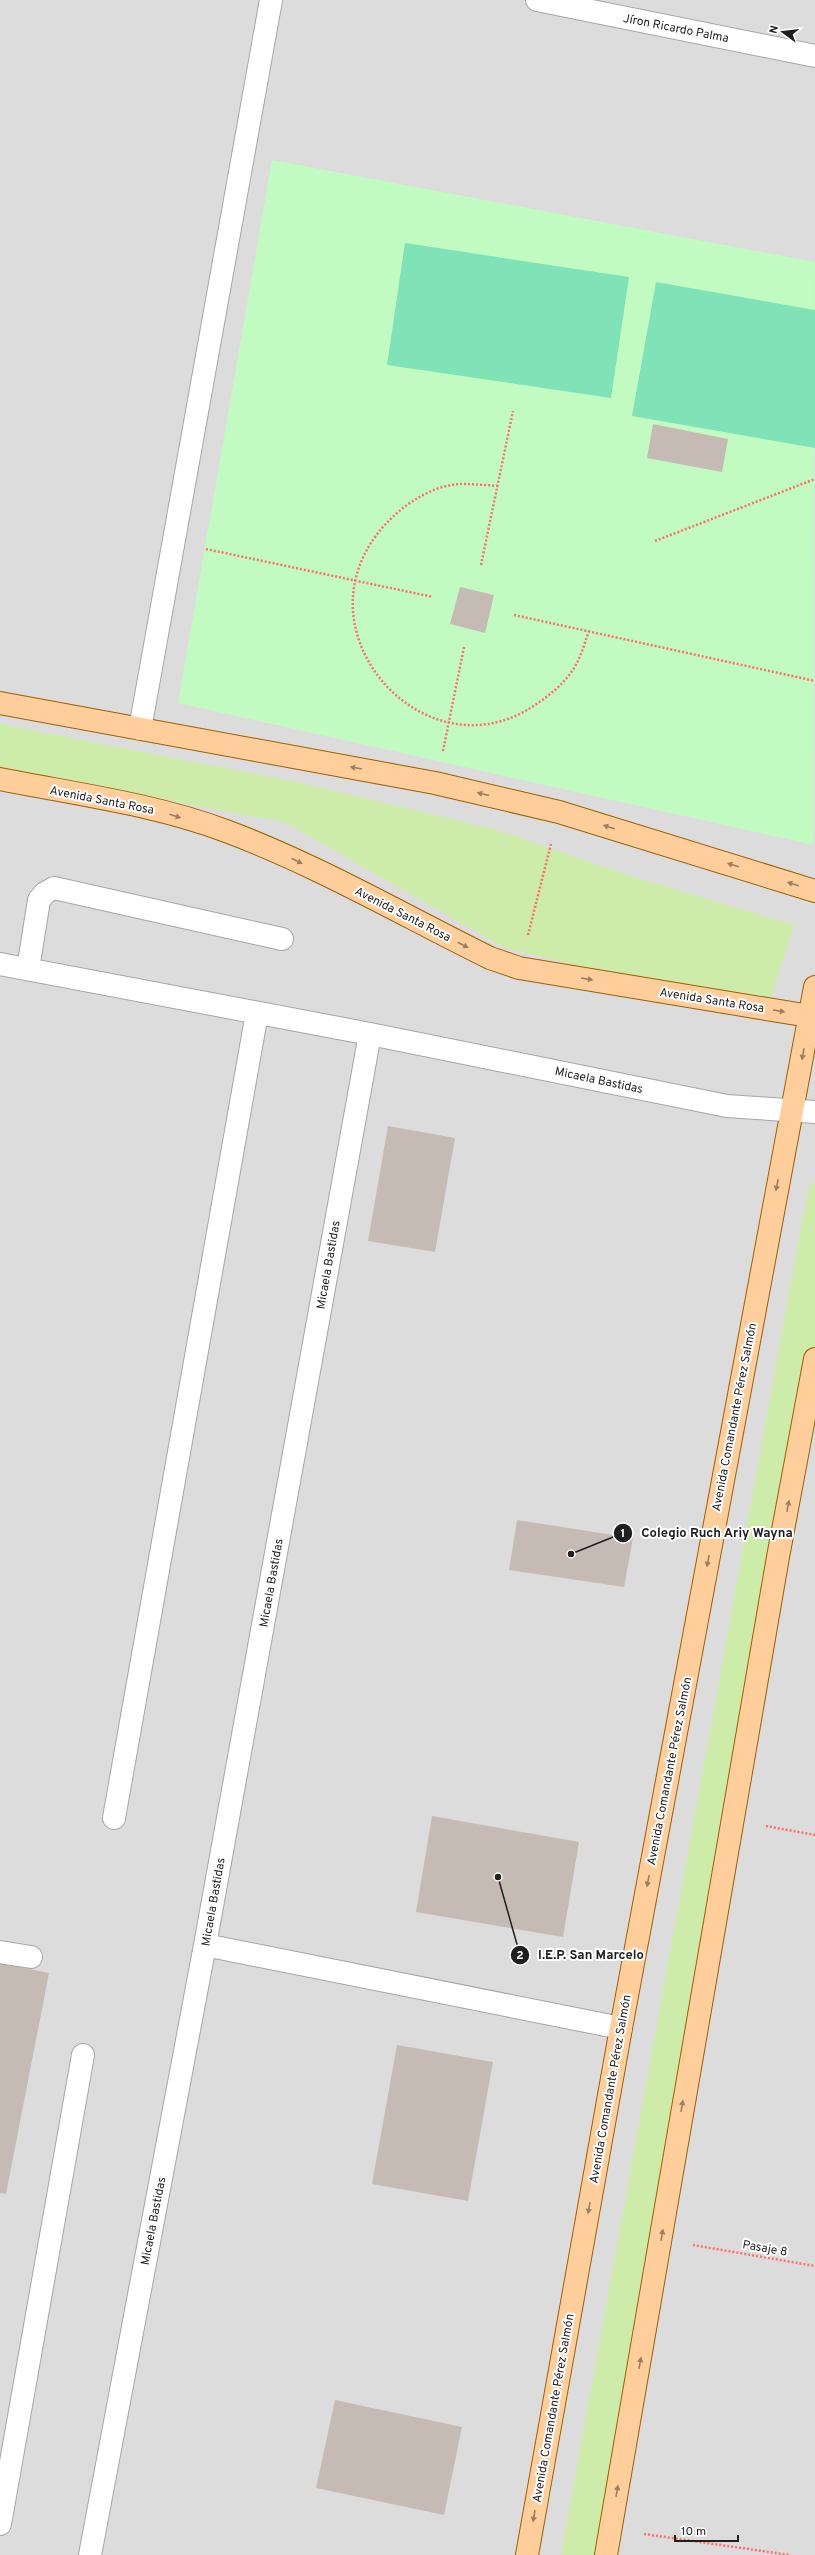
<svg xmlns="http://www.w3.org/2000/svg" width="815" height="2555" font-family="Overpass,sans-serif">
  <rect width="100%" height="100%" fill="#f0ece5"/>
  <path fill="#dddcdc" d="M0 0H815V2555H0Z"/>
  <path fill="#ceeca9" d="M0 724 297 782 494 829 634 877 794 925 766 1014 503 947 286 823 0 768Z
    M815 1183V1357L597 2555H561L805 1205 810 1184Z"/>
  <path fill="#c1fbc2" d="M272 160 815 262 814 845 178 703Z"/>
  <path fill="#80e2b7" d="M405 243 629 277 611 398 387 365Z
    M656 282 815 310V448L632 416Z"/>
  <path fill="#c5bbb4" d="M653 424 728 439 722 472 647 458Z
    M460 587 494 595 485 633 450 624Z
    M388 1126 455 1138 435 1252 368 1241Z
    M517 1520 633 1538 624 1587 509 1570Z
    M432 1816 579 1842 563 1937 416 1912Z
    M0 1963 49 1973 6 2194 0 2193Z
    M397 2045 493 2062 468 2201 372 2184Z
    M335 2400 462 2427 444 2515 316 2488Z"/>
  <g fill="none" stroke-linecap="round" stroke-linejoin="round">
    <defs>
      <path id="minor" d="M537 0 815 56
        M140 729 271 0
        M0 964 370 1034 727 1106 815 1112
        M28 969 39 900 45 893 54 888 282 939
        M114 1818 257 1013
        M205 1945 621 2028
        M0 1952 31 1957
        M0 2524 83 2055
        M90 2555 205 1945 370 1034"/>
      <path id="major" d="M0 703 435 783 559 812 815 891
        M0 779C75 794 154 804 226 831 317 865 403 915 490 958L519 968 815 1017
        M527 2555 621 2028 815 987
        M606 2555 778 1557 815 1359"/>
    </defs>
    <use href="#minor" stroke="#a6a6a6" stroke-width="24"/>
    <use href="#major" stroke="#9a5f00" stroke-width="24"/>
    <path stroke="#ff6e67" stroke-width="2.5" stroke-dasharray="2 2" stroke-linecap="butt" d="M498 486C486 485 473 484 461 484 429 485 397 509 378 533 297 637 428 778 535 705 552 694 568 680 577 663 582 653 585 642 589 631
      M655 541 815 479
      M206 549 433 597
      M481 565 513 411
      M514 615 815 681
      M443 751 464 647
      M528 935 551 844
      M766 1826 815 1835
      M693 2245 815 2266
      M644 2534 790 2555"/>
    <use href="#minor" stroke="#fff" stroke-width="22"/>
    <use href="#major" stroke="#ffce9b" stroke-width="22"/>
  </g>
  <defs><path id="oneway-solid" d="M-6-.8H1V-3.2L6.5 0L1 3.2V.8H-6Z"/></defs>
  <g fill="#9a7f63">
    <use href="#oneway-solid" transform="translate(356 768) rotate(-170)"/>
    <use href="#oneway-solid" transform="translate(483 794) rotate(-167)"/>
    <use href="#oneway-solid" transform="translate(175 816) rotate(17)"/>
    <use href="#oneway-solid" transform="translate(609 827) rotate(-163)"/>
    <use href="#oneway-solid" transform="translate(297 861) rotate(27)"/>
    <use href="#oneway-solid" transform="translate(733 865) rotate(-163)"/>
    <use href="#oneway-solid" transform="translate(793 884) rotate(-163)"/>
    <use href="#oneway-solid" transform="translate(463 945) rotate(27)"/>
    <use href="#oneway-solid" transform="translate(587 979) rotate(9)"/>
    <use href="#oneway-solid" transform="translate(779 1011) rotate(9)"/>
    <use href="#oneway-solid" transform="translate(803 1054) rotate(100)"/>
    <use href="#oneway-solid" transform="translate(777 1185) rotate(101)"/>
    <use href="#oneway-solid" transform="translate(788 1506) rotate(-79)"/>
    <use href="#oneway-solid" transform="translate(708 1561) rotate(101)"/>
    <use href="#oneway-solid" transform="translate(648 1881) rotate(101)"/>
    <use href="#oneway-solid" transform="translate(682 2106) rotate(-80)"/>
    <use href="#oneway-solid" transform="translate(589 2208) rotate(100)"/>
    <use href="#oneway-solid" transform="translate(662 2235) rotate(-81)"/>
    <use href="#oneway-solid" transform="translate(640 2363) rotate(-80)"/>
    <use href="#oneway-solid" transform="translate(617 2491) rotate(-80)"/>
    <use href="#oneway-solid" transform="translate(534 2516) rotate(100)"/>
  </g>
  <g text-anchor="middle" stroke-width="4" stroke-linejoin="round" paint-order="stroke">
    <g font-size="12" fill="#1f1f1f" stroke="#fff">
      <text transform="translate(676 28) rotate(11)" y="4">Jíron Ricardo Palma</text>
      <text transform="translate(102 800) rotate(11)" y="4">Avenida Santa Rosa</text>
      <text transform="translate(403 914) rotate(27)" y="4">Avenida Santa Rosa</text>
      <text transform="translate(712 1000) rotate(9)" y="4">Avenida Santa Rosa</text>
      <text transform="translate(599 1080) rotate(12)" y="4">Micaela Bastidas</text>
      <text transform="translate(328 1265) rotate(-80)" y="4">Micaela Bastidas</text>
      <text transform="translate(734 1417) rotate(-79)" y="4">Avenida Comandante Pérez Salmón</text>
      <text transform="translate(271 1583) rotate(-80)" y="4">Micaela Bastidas</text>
      <text transform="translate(669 1771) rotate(-79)" y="4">Avenida Comandante Pérez Salmón</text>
      <text transform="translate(213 1902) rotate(-80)" y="4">Micaela Bastidas</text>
      <text transform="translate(610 2089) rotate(-80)" y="4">Avenida Comandante Pérez Salmón</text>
      <text transform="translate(153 2221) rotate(-79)" y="4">Micaela Bastidas</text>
      <text transform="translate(765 2248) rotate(10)" y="4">Pasaje 8</text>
      <text transform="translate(553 2408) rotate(-80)" y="4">Avenida Comandante Pérez Salmón</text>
    </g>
  </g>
  <path fill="none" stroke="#1f1f1f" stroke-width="1.5" d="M571 1554L623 1533M498 1877L520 1955"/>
  <g fill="#1f1f1f" stroke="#fff" stroke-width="1.5">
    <circle cx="571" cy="1554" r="4"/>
    <circle cx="498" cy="1877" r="4"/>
    <circle cx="623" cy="1533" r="10"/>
    <circle cx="520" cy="1955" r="10"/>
  </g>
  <g font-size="12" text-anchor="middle" font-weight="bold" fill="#fff">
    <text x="623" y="1537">1</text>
    <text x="520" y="1959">2</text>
  </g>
  <g font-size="13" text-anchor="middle" font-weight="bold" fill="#1f1f1f" stroke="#fff" stroke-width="4" stroke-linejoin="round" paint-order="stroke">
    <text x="717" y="1537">Colegio Ruch Ariy Wayna</text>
    <text x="591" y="1959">I.E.P. San Marcelo</text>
  </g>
  <g transform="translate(783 32) rotate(285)" stroke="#ffffff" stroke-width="3" paint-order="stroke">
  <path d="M0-3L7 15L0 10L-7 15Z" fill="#1f1f1f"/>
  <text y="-6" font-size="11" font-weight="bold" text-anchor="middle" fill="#1f1f1f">N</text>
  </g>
  <path d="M675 2535v6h63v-6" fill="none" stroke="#1f1f1f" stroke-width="2"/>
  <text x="681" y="2535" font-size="12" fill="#1f1f1f" stroke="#ffffff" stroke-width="3" paint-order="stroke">10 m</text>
</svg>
